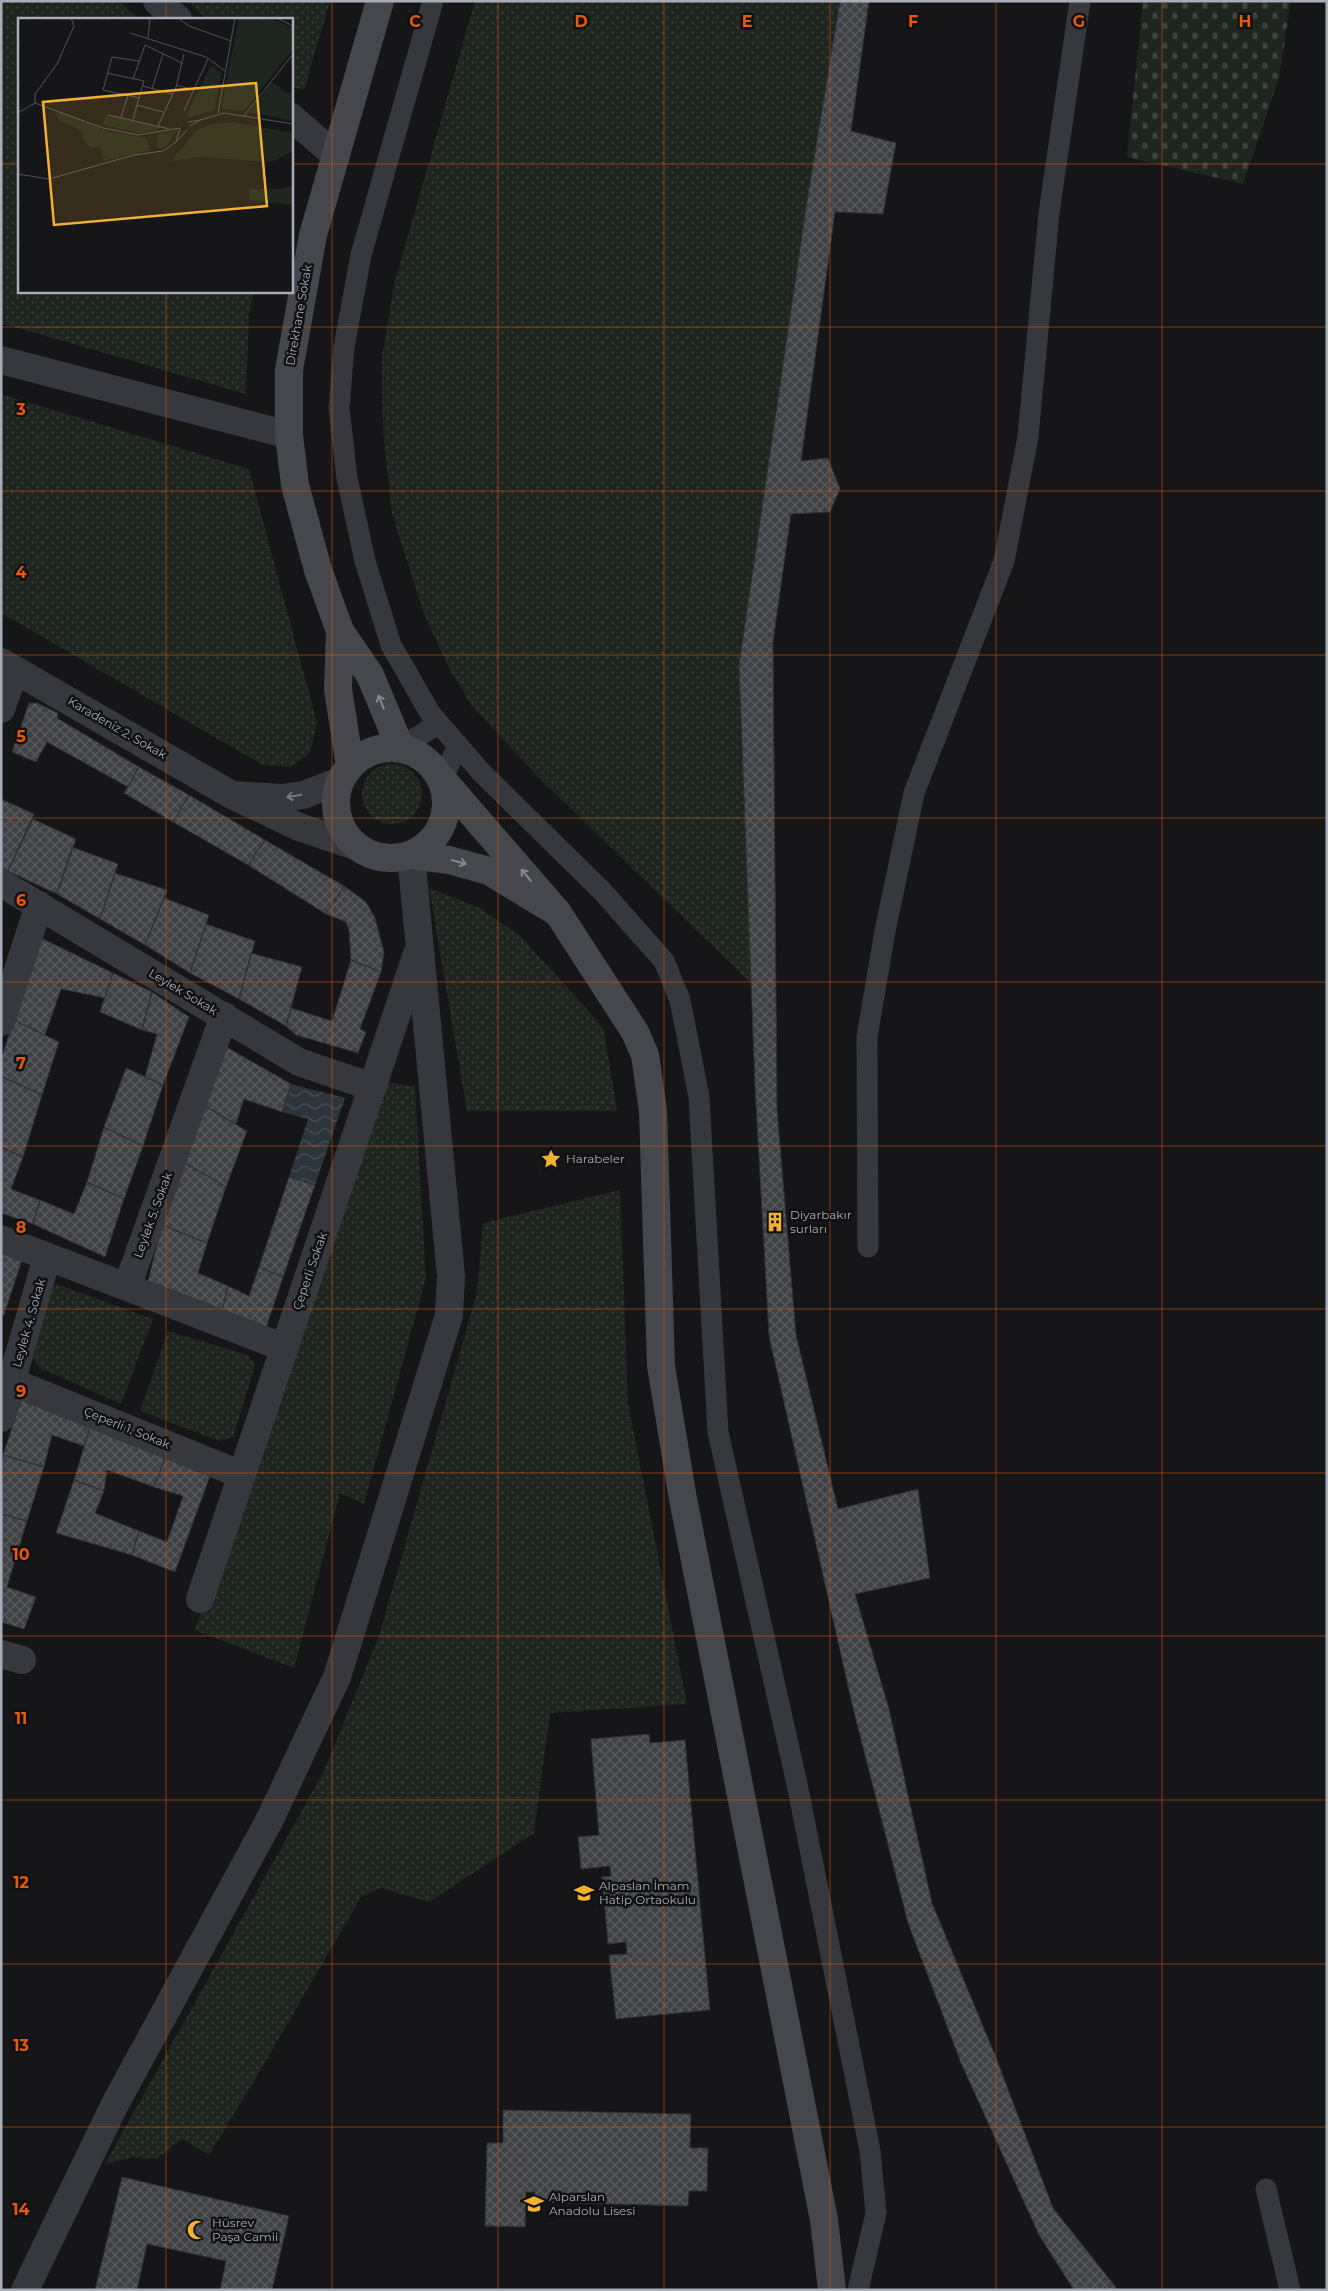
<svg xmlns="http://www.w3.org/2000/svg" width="1328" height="2291" font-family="Montserrat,sans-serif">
  <defs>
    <pattern id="green-dots" width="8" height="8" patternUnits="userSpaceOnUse" patternTransform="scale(1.25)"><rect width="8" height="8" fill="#1e261f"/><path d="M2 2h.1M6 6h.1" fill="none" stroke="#3c433d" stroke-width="1.8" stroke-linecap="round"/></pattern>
    <pattern id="cemetery-stones" width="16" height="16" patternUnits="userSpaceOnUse" patternTransform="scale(1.25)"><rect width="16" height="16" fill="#1e261f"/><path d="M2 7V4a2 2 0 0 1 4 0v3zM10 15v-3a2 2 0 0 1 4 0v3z" fill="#3c433d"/></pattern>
    <pattern id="water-waves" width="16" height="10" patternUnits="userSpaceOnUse" patternTransform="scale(1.25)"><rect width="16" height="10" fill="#2c353c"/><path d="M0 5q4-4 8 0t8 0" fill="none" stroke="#485056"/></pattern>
    <pattern id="building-cross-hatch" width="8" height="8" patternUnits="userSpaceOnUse" patternTransform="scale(1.25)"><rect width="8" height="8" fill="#404145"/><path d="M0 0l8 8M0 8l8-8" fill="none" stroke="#595a5e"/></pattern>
  </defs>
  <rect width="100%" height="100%" fill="#161618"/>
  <path fill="url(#green-dots)" d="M1 1H119L138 19H19V291H254L249 314 246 394 1 323Z
    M189 1H330L304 90 291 87V19H206Z
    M475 1H840L739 665 751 983 540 779 472 706 450 670 423 612 392 514 383 430 382 355 395 281Z
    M1 394 249 469 317 723 310 753 291 767 263 765 1 613Z
    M362 794a30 30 0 1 1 60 0a30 30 0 1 1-60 0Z
    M429 888 480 908 519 935 588 1010 604 1030 617 1111H467Z
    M383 1081 415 1087 426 1278 364 1504 340 1493 294 1668 195 1630Z
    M620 1190 628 1403 687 1704 550 1713 534 1833 429 1902 381 1888 361 1897 256 2078 209 2155 182 2139 156 2159 133 2157 105 2164 324 1771 379 1636 477 1293 483 1223Z
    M56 1284 153 1319 121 1404 40 1368 29 1353 44 1294Z
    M168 1331 248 1355 255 1365 233 1437 219 1441 140 1411Z"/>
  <path fill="url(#cemetery-stones)" d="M1143 1H1291L1279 78 1243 184 1127 157Z"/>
  <path fill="url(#water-waves)" d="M291 1084 345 1098 315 1185 289 1177 308 1119 282 1112Z"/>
  <path fill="url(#building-cross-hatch)" stroke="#303034" d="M840 1H869L851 131 896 143 883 214 835 212 801 461 828 458 840 489 830 512 791 514 773 642 777 1110 796 1335 838 1509 918 1489 930 1578 855 1594 889 1709 932 1903 995 2055 1053 2208 1118 2290H1074L1039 2235 961 2063 908 1923 853 1708 769 1336 755 1086 739 665 807 201Z
    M29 703H37L58 713 57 718 139 767 128 787 47 742 36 762 12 752Z
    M139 767 189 795 173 822 124 793Z
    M189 795 265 840 248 865 173 822Z
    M1 799 34 814 8 871 1 868Z
    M33 819 76 839 57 894 8 871Z
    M265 840 344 886 326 914 248 865Z
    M72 847 118 864 100 919 57 894Z
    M115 873 167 890 145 945 100 919Z
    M344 886 366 902 375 918 384 952 381 972 351 960 349 930 346 922 326 914Z
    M164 898 209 915 190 973 145 945Z
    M206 924 255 941 239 999 190 973Z
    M41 938 113 973 105 998 61 989 45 1035 14 1020Z
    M251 953 302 967 286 1026 239 999Z
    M351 960 381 972 360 1029 366 1032 358 1053 296 1035 286 1026 291 1008 332 1021Z
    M113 973 152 992 142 1030 100 1012Z
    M152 992 189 1017 163 1085 145 1077 157 1034 142 1030Z
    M14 1020 59 1042 42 1095 1 1076V1059Z
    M223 1045 291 1084 282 1112 244 1099 236 1124 203 1105Z
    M126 1068 163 1085 143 1146 104 1127Z
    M1 1076 42 1095 23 1157 1 1147Z
    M203 1105 247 1131 226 1187 182 1161Z
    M104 1127 143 1146 124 1199 87 1182Z
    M1 1147 23 1157 11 1189 40 1200 33 1224 1 1213Z
    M182 1161 226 1187 207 1243 162 1225Z
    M289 1177 315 1185 283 1277 259 1267Z
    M87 1182 124 1199 105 1257 33 1224 40 1200 74 1214Z
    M162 1225 207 1243 198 1273 228 1286 222 1311 148 1281Z
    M1 1253 22 1260 4 1315 1 1314Z
    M259 1267 283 1277 265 1331 222 1311 228 1286 249 1296Z
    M21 1400 91 1424 84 1446 52 1435 44 1467 3 1455Z
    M91 1424 166 1456 154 1487 107 1470 104 1491 74 1480Z
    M3 1455 44 1467 27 1521 1 1514Z
    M166 1456 210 1476 175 1572 132 1555 139 1531 167 1542 183 1496 154 1487Z
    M74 1480 104 1491 95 1513 139 1531 132 1555 56 1533Z
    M1 1514 27 1521 7 1587 36 1597 24 1629 1 1622Z
    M649 1734 650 1743 685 1740 710 2010 616 2019 609 1955 627 1954 626 1942 608 1944 602 1877 611 1876 610 1866 581 1869 578 1837 599 1835 591 1739Z
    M503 2110 691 2114 690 2148H708L707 2191H689L688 2206 534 2202 535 2192H526L525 2227 485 2226 487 2143H503Z
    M122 2177 289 2216 272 2290H220L226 2261 147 2244 137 2290H95Z"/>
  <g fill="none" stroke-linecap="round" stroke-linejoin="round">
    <path stroke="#37383d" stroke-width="21" d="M433 1 361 255 344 347 339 408 347 478 365 561 391 645 430 713 481 772 603 892 664 961 680 1000 699 1097 718 1432 797 1784 870 2151 876 2213 858 2290
      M400 747 439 724
      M442 779 458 746
      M868 1247 867 1037 885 931 914 793 1004 561 1028 437 1049 213 1080 1
      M1266 2189 1290 2290"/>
    <path stroke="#37383d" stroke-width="28" d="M157 1 178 19
      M291 117 336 156
      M1 360 289 435
      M1 662 232 795
      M1 709 15 670
      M340 781 303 795 282 798 232 795 299 827 358 847
      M1 883 299 1062 372 1087
      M1 1022 39 905
      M1 1239 127 1287 224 1016
      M127 1287 285 1348
      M12 1382 242 1475
      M1 1418 47 1257
      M200 1599 417 954
      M1 1654 22 1660
      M25 2290 114 2106 270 1819 337 1677 449 1315 451 1276 411 855"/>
    <path stroke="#45474d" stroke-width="28" d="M340 631 318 570 295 485 289 435V370L313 235 380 1
      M336 803a55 55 0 1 1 110 0a55 55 0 1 1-110 0Z
      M350 766 338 689 340 631 370 675 400 747
      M411 855 449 860 489 871 558 913 442 779
      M558 913 635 1032 645 1055 653 1111 661 1366 683 1499 824 2220 832 2290"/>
  </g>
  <defs><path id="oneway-shaft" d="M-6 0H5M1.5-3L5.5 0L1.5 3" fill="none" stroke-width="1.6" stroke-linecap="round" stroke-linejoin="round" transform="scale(1.25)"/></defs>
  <g stroke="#858993">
    <use href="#oneway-shaft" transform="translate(381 702) rotate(-112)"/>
    <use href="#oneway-shaft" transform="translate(459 862) rotate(16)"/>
    <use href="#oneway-shaft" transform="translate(526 875) rotate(-130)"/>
  </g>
  <use stroke="#757881" href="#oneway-shaft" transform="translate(294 796) rotate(171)"/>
  <path fill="none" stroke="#e8590c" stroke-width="1" stroke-opacity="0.55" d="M166 1V19M332 1V2290M498 1V2290M664 1V2290M830 1V2290M996 1V2290M1162 1V2290M1 164H19M291 164H1327M166 291V2290M1 327H1327M1 491H1327M1 655H1327M1 818H1327M1 982H1327M1 1146H1327M1 1309H1327M1 1473H1327M1 1636H1327M1 1800H1327M1 1964H1327M1 2127H1327"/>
  <defs>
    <symbol id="sight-bare" viewBox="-9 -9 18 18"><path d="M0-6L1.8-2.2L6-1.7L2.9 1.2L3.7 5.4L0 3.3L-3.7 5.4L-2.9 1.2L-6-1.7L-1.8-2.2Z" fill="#f2b134" stroke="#111113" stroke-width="2.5" paint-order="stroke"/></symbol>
    <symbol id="building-bare" viewBox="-9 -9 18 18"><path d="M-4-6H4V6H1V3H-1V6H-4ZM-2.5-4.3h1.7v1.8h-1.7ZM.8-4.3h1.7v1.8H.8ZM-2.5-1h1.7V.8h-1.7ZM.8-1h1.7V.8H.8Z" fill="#f2b134" stroke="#111113" stroke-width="2.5" paint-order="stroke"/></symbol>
    <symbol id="school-bare" viewBox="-9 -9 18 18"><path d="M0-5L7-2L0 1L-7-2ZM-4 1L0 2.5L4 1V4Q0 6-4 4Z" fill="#f2b134" stroke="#111113" stroke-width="2.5" paint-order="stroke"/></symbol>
    <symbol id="mosque-bare" viewBox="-9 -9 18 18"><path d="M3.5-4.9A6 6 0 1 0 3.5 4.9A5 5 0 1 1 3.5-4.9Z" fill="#f2b134" stroke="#111113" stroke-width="2.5" paint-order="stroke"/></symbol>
  </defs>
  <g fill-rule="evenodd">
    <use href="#sight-bare" x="537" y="1145" width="28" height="28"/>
    <use href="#building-bare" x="761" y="1208" width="28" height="28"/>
    <use href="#school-bare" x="570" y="1879" width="28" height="28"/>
    <use href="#school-bare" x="520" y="2190" width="28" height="28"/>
    <use href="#mosque-bare" x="183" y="2216" width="28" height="28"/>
  </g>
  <g text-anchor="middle" stroke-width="5" stroke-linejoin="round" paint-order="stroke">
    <g font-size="12" fill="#a8adb8" stroke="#111113">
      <text transform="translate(299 315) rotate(-80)" y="4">Direkhane Sokak</text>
      <text transform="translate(117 728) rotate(30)" y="4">Karadeniz 2. Sokak</text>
      <text transform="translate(183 992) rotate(31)" y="4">Leylek Sokak</text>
      <text transform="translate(153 1215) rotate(-70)" y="4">Leylek 5. Sokak</text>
      <text transform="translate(310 1271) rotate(-71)" y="4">Çeperli Sokak</text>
      <text transform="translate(29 1323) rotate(-74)" y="4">Leylek 4. Sokak</text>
      <text transform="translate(127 1428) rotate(22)" y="4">Çeperli 1. Sokak</text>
    </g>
    <g font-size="12" fill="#a8adb8" stroke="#111113" text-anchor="start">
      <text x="566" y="1163">Harabeler</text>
      <text x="790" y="1219">Diyarbakır<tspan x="790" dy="14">surları</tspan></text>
      <text x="599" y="1890">Alpaslan İmam<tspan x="599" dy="14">Hatip Ortaokulu</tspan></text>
      <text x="549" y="2201">Alparslan<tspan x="549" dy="14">Anadolu Lisesi</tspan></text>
      <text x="212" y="2227">Hüsrev<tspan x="212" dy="14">Paşa Camii</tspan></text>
    </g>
  </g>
  <g transform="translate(18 18)">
    <rect width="275" height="275" fill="#161618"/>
    <path d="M221 0H251L275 10V31L226 93 203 91ZM193 47 204 55 196 92 170 100 169 96ZM254 64 269 75 275 74V103L232 94ZM38 92 89 113 128 120 132 132 85 143 83 130 72 129 65 120V114L40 102ZM88 96 141 109 140 112 123 115 101 111 85 106ZM215 104 275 115V133L254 144 182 139 153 143 179 112 193 106ZM159 112 149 128 140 131 139 117Z" fill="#1e261f"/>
    <path d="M275 167V187L231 182 232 171H262Z" fill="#1e261f"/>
    <path fill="none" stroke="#505258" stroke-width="1" d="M160 0 171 8 213 23M259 0 275 8M112 15 188 39 207 53M130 20 132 0M121 43 94 39 85 72 122 80M89 55 126 63 119 87 145 94M115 61 127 27 164 45M158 67 176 72M125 68 154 76M134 71 145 36M17 85V76L39 46 56 8 53 0M166 93 190 41M0 95 17 85 85 110 120 117 162 110 158 124 169 112M200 95 217 0M91 97 151 111M226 98 275 36M103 99 110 77M115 102 119 87M182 102 206 95 275 106M170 104 182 102 172 108M140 108 158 69 166 36M0 156 31 161 116 137 145 133 158 124"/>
    <path fill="#f2b134" fill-opacity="0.15" stroke="#f2b134" stroke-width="2.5" d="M238 65 249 188 36 207 25 84Z"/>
    <rect width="275" height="275" fill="none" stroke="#a8adb8" stroke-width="2.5"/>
  </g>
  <g font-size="16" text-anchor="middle" font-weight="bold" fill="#e8590c" stroke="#111113" stroke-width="5" stroke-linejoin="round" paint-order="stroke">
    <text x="415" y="27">C</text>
    <text x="581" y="27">D</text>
    <text x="747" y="27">E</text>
    <text x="913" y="27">F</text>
    <text x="1079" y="27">G</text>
    <text x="1245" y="27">H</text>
    <text x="21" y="415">3</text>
    <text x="21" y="578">4</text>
    <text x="21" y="742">5</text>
    <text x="21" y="906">6</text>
    <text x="21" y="1069">7</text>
    <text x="21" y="1233">8</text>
    <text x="21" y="1397">9</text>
    <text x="21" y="1560">10</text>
    <text x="21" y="1724">11</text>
    <text x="21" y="1888">12</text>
    <text x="21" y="2051">13</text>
    <text x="21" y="2215">14</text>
  </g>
  <rect width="1328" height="2291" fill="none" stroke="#a8adb8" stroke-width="5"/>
</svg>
